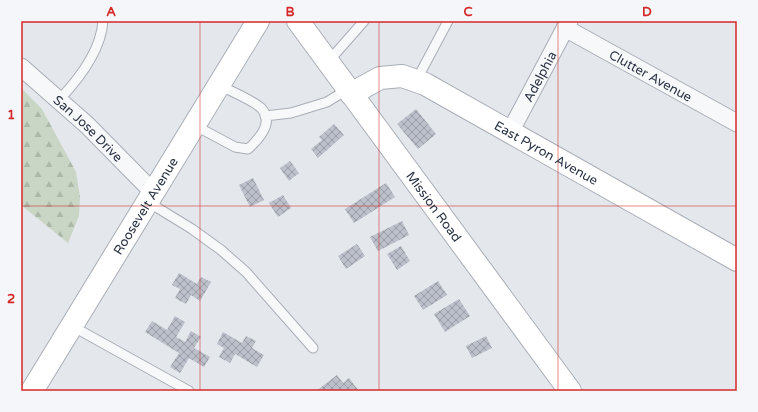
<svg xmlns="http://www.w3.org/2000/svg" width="758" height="412" font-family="'Varela Round',sans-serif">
  <defs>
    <pattern id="forest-firs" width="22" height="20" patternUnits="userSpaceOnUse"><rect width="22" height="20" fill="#c9d6c5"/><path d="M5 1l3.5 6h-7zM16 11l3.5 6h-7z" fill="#adb8ab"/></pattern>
    <pattern id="building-cross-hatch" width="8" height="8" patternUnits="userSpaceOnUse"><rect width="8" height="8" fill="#bbc0ca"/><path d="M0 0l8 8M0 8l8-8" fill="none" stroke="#989da6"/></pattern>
  </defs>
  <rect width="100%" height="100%" fill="#e4e7ec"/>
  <path fill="url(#forest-firs)" d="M21 88 42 109 76 172 80 197 79 216 68 243 21 205Z"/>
  <path fill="url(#building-cross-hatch)" d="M416 109 436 134 418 149 397 124Z
    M334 124 344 135 318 158 311 149 322 140 319 137Z
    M290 161 299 173 289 181 280 168Z
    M253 178 264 200 250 207 239 185Z
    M386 183 395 197 354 223 345 209Z
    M283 195 291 208 278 217 269 203Z
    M402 221 409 235 378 251 370 237Z
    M357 244 365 256 346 269 338 256Z
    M401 246 410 261 397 270 387 254Z
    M179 273 197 284 201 277 211 282 200 301 191 295 186 304 175 298 180 289 172 285Z
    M438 281 447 295 423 310 414 296Z
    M459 299 470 316 445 332 434 314Z
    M175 316 185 322 176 337 185 342 191 331 201 337 194 348 210 357 204 367 189 358 180 373 170 367 179 353 145 332 152 321 167 330Z
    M223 332 242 343 246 336 256 341 252 348 264 355 257 367 235 354 230 363 219 357 224 348 217 344Z
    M486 336 492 348 472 358 466 346Z
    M337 375 343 383 349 378 359 391H316Z"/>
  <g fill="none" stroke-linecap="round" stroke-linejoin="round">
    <defs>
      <path id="lane" d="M328 62 364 21
        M416 81 448 21
        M59 100C79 79 101 51 103 21
        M265 116 291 113 327 102 348 89
        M194 125 235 147 248 149C258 140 274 123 262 109 255 101 230 91 219 85
        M148 202 192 229 221 250 246 272 313 348
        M72 326 189 391"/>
      <g id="street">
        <path id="s1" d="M565 28 737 123"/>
        <path id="s2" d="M21 67 87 125 153 192"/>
        <path id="s3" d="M510 132 569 21"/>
      </g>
      <g id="secondary">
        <path id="s4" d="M298 21 570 391"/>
        <path id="s5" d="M351 94 380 78 402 76 425 84 737 260"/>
        <path id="s6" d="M32 391 258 21"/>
      </g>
    </defs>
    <use href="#lane" stroke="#a9aeb7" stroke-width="11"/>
    <use href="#street" stroke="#a9aeb7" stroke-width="19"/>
    <use href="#secondary" stroke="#a9aeb7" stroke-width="24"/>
    <use href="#lane" stroke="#f7f8fa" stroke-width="9"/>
    <use href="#street" stroke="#f7f8fa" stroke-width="17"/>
    <use href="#secondary" stroke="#fff" stroke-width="22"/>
  </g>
  <path fill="none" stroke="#d62828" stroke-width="1" stroke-opacity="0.55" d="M200 21V391M379 21V391M558 21V391M21 206H737"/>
  <g text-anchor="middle" stroke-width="3.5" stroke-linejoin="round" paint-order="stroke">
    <g font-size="13" fill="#2b3445" stroke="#f4f6f9">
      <text dy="5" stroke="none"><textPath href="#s3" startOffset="63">Adelphia</textPath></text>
      <text dy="5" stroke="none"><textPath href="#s1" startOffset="98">Clutter Avenue</textPath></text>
      <text dy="5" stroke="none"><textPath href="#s2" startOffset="91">San Jose Drive</textPath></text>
      <text dy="5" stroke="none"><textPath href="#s5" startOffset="219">East Pyron Avenue</textPath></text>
      <text dy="5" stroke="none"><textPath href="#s6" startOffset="217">Roosevelt Avenue</textPath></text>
      <text dy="5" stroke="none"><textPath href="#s4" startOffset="230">Mission Road</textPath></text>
    </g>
  </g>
  <rect width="758" height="412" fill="none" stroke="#f4f6f9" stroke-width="44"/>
  <rect x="22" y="22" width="714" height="368" fill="none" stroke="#d62828" stroke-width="1.5"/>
  <g font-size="13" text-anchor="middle" font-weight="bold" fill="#d62828">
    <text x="111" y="16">A</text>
    <text x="290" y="16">B</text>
    <text x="468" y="16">C</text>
    <text x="647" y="16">D</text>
    <text x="11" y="119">1</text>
    <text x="11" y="303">2</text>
  </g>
</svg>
